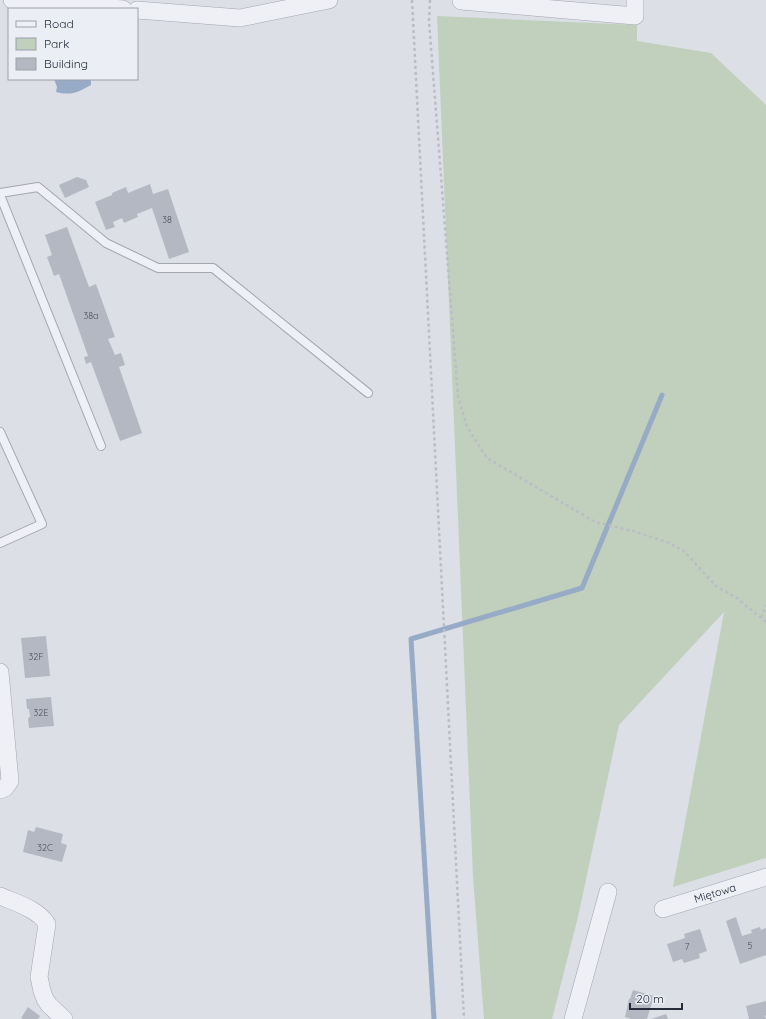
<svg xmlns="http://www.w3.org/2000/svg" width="766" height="1019" font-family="Quicksand,sans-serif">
  <rect width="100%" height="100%" fill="#dcdfe6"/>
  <path fill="#c1d0bd" d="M437 16 637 25V41L711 53 766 105V858L673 887 724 612 619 725 578 917 552 1019H484L473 877Z"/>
  <path fill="#97aac6" d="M54 79H89L91 81V85C78 92 72 96 56 92L57 87Z"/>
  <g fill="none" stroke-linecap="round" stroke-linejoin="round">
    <path stroke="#97aac6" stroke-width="5" d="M434 1019 411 639 582 588 662 395"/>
  </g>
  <path fill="#b4b8c3" d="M77 177 86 180 89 187 65 198 59 185Z
    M150 184 153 194 168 189 189 252 169 259 152 208 137 214 138 217 124 223 122 218 113 222 115 227 106 230 95 202 112 195V193L126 187 128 193Z
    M67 227 89 287 96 284 115 337 108 339 115 355 121 353 125 365 119 367 142 433 120 441 91 362 86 364 84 357 88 356 59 274 54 276 47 257 52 255 45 235Z
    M46 636 50 676 25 678 21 638Z
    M51 697 54 726 29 728 28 718 30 717 29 709H27L26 699Z
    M36 827 63 834 61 843 67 845 62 862 23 852 28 830 34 832Z
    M736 917 742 936 752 933 751 930 760 927 761 930 766 928V955L740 964 726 921Z
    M700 929 707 951 699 954 700 958 684 963 682 959 673 962 667 944 685 938 684 934Z
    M633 990 654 996 647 1019H631L625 1017 629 999H630Z
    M766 1001V1015L765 1016 766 1019H749L746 1006Z
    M28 1007 40 1016 38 1019H23L21 1018Z
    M666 1014 668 1019H651Z"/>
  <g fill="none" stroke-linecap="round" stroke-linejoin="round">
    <defs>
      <path id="service" d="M0 193 38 187 106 243 158 268H213L368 393
        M0 195 101 446
        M0 432 42 524 0 543"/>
      <path id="minor" d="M12 0 123 9
        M461 0V1L635 16V0
        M137 10 240 18 329 0
        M0 672 10 781 5 788 0 790
        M0 896C16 903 38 909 47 924L39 977 42 991 45 999 49 1005 64 1019
        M663 909 766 877
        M573 1019 608 892"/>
    </defs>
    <use href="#service" stroke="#a2a6b0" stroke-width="10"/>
    <use href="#minor" stroke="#a2a6b0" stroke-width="18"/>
    <path stroke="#bbbdc5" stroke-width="2.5" stroke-dasharray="3 3" stroke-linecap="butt" d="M412 0 464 1019
      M430 0 429 21 458 396 467 427 487 458 595 522 633 531 667 542 684 551 716 586 738 599 766 622
      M761 618 766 605"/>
    <use href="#service" stroke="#eff0f5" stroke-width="8"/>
    <use href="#minor" stroke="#eff0f5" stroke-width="17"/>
  </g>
  <g text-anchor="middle" stroke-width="3.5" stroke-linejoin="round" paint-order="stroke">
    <g font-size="9" fill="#4a4f5e">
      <text x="167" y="223">38</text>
      <text x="91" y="319">38a</text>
      <text x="36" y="660">32F</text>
      <text x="41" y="716">32E</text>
      <text x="45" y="851">32C</text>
      <text x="750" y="949">5</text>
      <text x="687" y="950">7</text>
    </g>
    <g font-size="11" fill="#262c3c" stroke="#ebeef4">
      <text transform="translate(715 893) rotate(-17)" y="4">Miętowa</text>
    </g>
  </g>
  <rect x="8" y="8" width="130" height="72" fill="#ebeef4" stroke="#9ca0aa"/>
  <rect x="16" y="21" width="20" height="6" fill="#eff0f5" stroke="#9ca0aa"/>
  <text x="44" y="28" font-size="12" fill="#262c3c">Road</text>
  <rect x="16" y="38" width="20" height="12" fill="#c1d0bd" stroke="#9ca0aa"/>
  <text x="44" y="48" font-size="12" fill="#262c3c">Park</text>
  <rect x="16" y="58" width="20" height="12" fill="#b4b8c3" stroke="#9ca0aa"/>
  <text x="44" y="68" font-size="12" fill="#262c3c">Building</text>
  <path d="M630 1003v6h52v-6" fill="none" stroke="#262c3c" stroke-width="2"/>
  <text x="636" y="1003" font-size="12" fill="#262c3c" stroke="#ebeef4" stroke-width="3" paint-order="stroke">20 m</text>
</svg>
